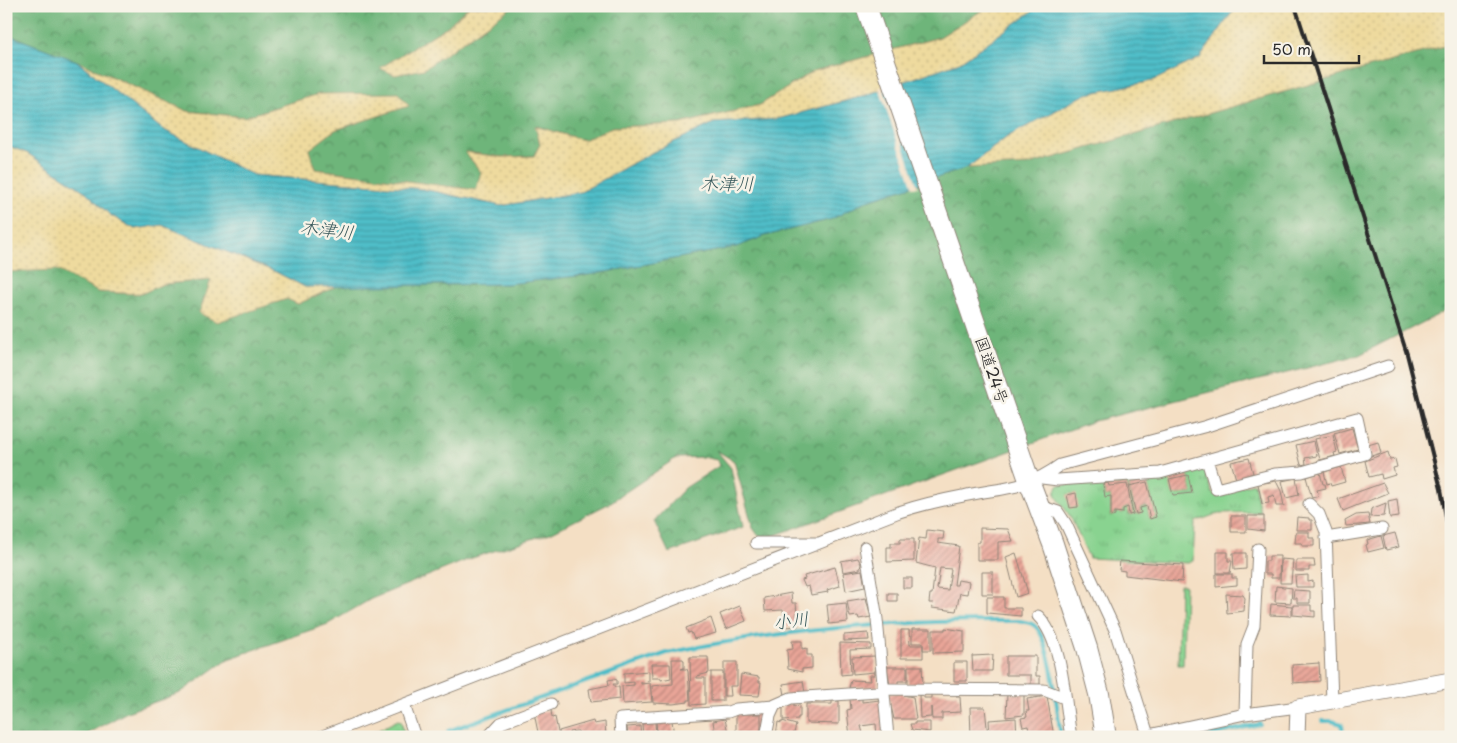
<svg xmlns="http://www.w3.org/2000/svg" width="1457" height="743" font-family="'Playpen Sans','Klee One',sans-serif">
  <defs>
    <pattern id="grass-tufts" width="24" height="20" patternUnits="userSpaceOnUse" patternTransform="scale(1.25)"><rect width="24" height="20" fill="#89d390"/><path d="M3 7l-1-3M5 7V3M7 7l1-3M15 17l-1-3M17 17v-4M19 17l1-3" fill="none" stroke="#76b57c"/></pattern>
    <pattern id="forest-crowns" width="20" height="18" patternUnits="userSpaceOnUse" patternTransform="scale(1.25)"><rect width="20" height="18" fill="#6eb57a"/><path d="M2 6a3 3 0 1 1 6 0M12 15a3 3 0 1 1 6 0" fill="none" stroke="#5b9364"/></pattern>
    <pattern id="sand-dots" width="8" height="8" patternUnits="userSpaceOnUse" patternTransform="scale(1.25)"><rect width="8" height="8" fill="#eeda9e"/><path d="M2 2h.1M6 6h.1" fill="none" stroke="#cb8" stroke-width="1.8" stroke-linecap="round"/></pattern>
    <pattern id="water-rules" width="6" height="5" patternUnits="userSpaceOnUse" patternTransform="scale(1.25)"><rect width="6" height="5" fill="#4fbdc8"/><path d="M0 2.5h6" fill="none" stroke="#429aa3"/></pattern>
    <pattern id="building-hatch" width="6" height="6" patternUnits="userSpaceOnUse" patternTransform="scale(1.25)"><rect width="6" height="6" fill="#e9a598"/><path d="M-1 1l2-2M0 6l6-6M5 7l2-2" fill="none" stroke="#bd877c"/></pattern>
  </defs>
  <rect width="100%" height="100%" fill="#f7f3e8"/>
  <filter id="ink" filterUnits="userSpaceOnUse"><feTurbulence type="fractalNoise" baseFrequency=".02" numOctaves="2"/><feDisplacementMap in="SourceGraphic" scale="10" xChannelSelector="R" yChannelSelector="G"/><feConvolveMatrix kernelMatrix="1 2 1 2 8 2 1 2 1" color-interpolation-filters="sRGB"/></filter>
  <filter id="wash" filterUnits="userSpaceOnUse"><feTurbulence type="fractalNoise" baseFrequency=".0096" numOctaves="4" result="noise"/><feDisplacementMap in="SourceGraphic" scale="20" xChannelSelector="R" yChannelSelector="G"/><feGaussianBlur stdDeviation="1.12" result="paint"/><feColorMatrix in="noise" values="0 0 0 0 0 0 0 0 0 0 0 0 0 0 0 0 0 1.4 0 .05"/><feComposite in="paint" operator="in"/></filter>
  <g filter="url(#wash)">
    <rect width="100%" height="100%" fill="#f4dfc4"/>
    <path fill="url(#grass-tufts)" stroke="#5a7f5e" fill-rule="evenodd" d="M1204 468 1213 494 1254 483 1260 512 1219 513 1195 522 1193 561 1188 563 1089 558 1071 518 1055 494 1058 485 1164 479ZM1188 475 1192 493 1173 495 1170 479ZM1147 482 1156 517 1150 519 1147 506 1140 508 1141 513 1136 514 1129 486ZM1108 483 1109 486 1127 484 1133 514 1129 515 1128 507 1123 509V513L1115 512V515L1111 516V496L1105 497 1103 484Z
      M1180 585H1185L1183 665H1178Z
      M398 720 401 721 405 737H365Z"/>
    <path fill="url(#forest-crowns)" stroke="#4c7052" d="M6 6H469L448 26 381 68 395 74 474 34 513 6H989L940 37 814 71 760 105 680 124 612 127 583 140 536 126 540 144 534 156 501 157 465 152 481 172 477 191 315 169 309 150 335 130 408 106 319 94 244 117 187 111 77 61 6 34Z
      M1451 44V308L1359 355 1094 421 767 538 758 535 753 528 734 461 716 450 731 468 743 527 669 553 654 521 685 488 719 466 717 460 703 457 676 458 608 504 550 533 472 558 371 599 328 624 228 659 180 693 127 712 82 737H6V272L57 269 98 292 141 294 163 284 212 280 258 308 287 299 298 304 337 286 507 284 595 274 736 247 765 236 832 219 868 200 967 168 1028 165Z"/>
    <path fill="url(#sand-dots)" stroke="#8c8264" d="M469 6H513L424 69 395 75 380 68 448 26Z
      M989 6H1040L960 62 863 96 778 119 714 123 653 152 581 192 501 206 423 189 253 175 162 129 77 61 187 111 244 117 319 94 398 93 409 106 335 130 309 150 315 169 476 190 481 172 465 152 501 157 534 156 540 144 535 126 583 140 612 127 680 124 760 105 814 71 940 37Z
      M1240 6H1451V44L1028 165 967 168 1007 137 1086 94 1152 81 1200 58 1233 11Z
      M6 145 27 153 86 192 110 215 135 229 162 225 276 272 305 287 337 286 298 304 287 299 217 322 199 313 211 280 163 284 141 294 98 292 57 270 6 272Z"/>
    <path fill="url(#water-rules)" stroke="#3d747a" d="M1040 6H1240L1233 11 1200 58 1152 81 1086 94 1007 137 967 168 868 200 832 219 765 236 736 247 595 274 507 284 305 287 276 272 162 225 135 229 110 215 86 192 27 153 6 145V34L77 61 162 129 253 175 423 189 501 206 581 192 653 152 714 123 778 119 864 96 960 62Z"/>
    <path fill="#f4dfc4" d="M883 86 918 187 913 188 879 88Z"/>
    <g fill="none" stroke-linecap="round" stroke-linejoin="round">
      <path stroke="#4fbdc8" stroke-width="4" d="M1323 721H1332L1342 724 1343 737
        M448 731 667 653C782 629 901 620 1019 621 1025 622 1032 622 1036 627 1052 644 1057 712 1061 737
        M1202 737 1260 724"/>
    </g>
    <g id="blocks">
      <path fill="url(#building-hatch)" fill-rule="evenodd" d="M1352 428 1358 449 1340 454 1334 433Z
        M1333 435 1337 452 1334 453 1335 456 1320 460 1315 439Z
        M1314 441 1317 456 1305 458 1306 464 1301 465 1296 445Z
        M1378 442 1381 453 1371 456 1368 445Z
        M1388 452 1390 460 1395 459 1397 467 1393 468 1395 475 1382 479 1381 474 1369 477 1365 461Z
        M1249 458 1253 473 1236 479 1231 462Z
        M1341 467 1345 482 1331 486 1330 483 1327 484 1324 472Z
        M1320 473 1323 484H1325L1326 488 1317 490 1319 496 1312 498 1306 477Z
        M1188 475 1192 493 1173 495 1169 479Z
        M1296 478 1299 495 1286 498 1282 481Z
        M1276 481 1281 491 1284 506H1276L1274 495 1268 497 1269 503 1262 504 1258 484Z
        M1147 482 1156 517 1150 519 1147 506 1140 508 1141 513 1136 514 1129 486Z
        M1108 483 1109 486 1127 484 1133 514 1129 515 1128 507 1123 509V513L1115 512V515L1111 516V496L1105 497 1103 484Z
        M1383 483 1388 493 1343 511 1338 499Z
        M1076 493 1078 507 1070 508 1067 495Z
        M1397 499 1399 517 1390 518 1388 501Z
        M1386 503 1384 516 1370 517 1371 509Z
        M1368 514 1370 524 1346 526 1345 521 1356 515Z
        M1231 516H1246V532H1231Z
        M1248 516H1264V531L1248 529Z
        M1297 517 1309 518V520H1312V530H1296Z
        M980 528 1008 529 1013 541 998 542V560H977V543L980 542Z
        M927 530 944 532 943 539H938V543L959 546 954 585H957L958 580 969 582 967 594 960 593 956 611 932 608 933 603H929L930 594H932L935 568 916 563 919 538 926 539ZM940 568 951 569 948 590 937 589Z
        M1296 532H1309V538H1314V546H1302V543H1295Z
        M1395 533 1399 547 1386 550 1383 536Z
        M1381 536 1384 548 1368 552 1366 545 1368 544 1367 540Z
        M900 539H914V561L887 562V547H891V543H900Z
        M1217 552H1228V561H1232L1230 573H1217Z
        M1016 553 1028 593 1016 597 1006 557Z
        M1233 553H1246V569L1234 570Z
        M1269 556H1280L1279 578H1271V574H1265V561H1269Z
        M858 558 861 564 860 569 843 572 841 561Z
        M1281 559 1293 560 1291 583H1280Z
        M1296 560H1314L1315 567H1309V571H1296Z
        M1120 561 1183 565 1182 582 1125 575V571L1119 570Z
        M835 567 840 586 827 590 828 592 811 595 809 586 805 587 802 580 805 579 804 576Z
        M862 570 865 587 846 591 843 573Z
        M982 572H993V594H982Z
        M1216 574H1232V578H1237V585L1216 587Z
        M1308 575V582L1313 581V587H1296L1295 576Z
        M903 578H912V588H903Z
        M1276 586 1292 588 1291 603 1275 602Z
        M1294 590 1310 591V603H1297V598H1293Z
        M791 593 792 603H796L798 626 785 627 783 610 765 611 764 598Z
        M888 593H897V601H888Z
        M1226 594 1243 595 1245 598 1244 611 1227 613Z
        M987 597H1004V608H1021V616L987 613Z
        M866 598 871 617 859 619 858 616 850 617 847 601Z
        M846 603 848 622 829 624 827 605Z
        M1271 604 1292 606V616L1270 615Z
        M1293 605H1311V611H1315V617L1293 615Z
        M740 606 746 621 726 629 720 614Z
        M711 618 716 633 694 639 691 632 688 633 686 628Z
        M945 628 964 631V652L933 653V630H945Z
        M912 629H931V650H923V643H912Z
        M901 630H909L910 645H923V658H901Z
        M868 633 869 640 844 641V635Z
        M792 641H802V649L807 648V655H812V668L802 669V672L788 669 787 650 793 649Z
        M840 643 871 644V649L850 650 851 674 841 675Z
        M993 655 992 671H973L972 656Z
        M876 656 875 672 853 674 852 657Z
        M1006 656H1036V676H1040V686H1031V675H1006Z
        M690 657H708L709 673 697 676V678H705V704L691 705Z
        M672 659H683L684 661V668L681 669H687L688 672 690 700H688V702L673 704 653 703 652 686 673 684Z
        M724 662H737V686H730L731 696H724Z
        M954 662H967V681H954Z
        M1319 663 1320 681 1293 683 1292 665Z
        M651 664H670L671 678 661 680V678H652Z
        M908 666H922L923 684H908Z
        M887 667H907V681H898V685H890Z
        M649 671V681L641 682V684L650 683 652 702 623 704 622 686 634 685V682L624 683V673Z
        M711 672H723V701H711Z
        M874 673H877L878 687 849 688 851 680 871 681 870 675H874Z
        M741 674 759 677V682H761L759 696 739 695Z
        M614 679 617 680V684H613L615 687H619L620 699 591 702 589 689 609 685 608 680Z
        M803 681 805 693 785 695 783 684Z
        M903 692V695L913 697 916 719H894L888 694Z
        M931 692 957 694V697H960L961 712 942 713V719H932L931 707V717L920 718 919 695H924V698H931Z
        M1024 693V715L1006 717 1007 694Z
        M1047 696 1054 737H1019V732L1029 731 1028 726 1023 727 1021 718 1027 717 1026 711H1029L1027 699Z
        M862 697V702L880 700 884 737H877L876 724 861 726 864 737H850L847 710 851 709 850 699Z
        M832 701H839V724L806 723V704H832Z
        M794 703V706L800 705V717H798V719L783 720V705Z
        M970 707H985L988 737H971Z
        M551 710 552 718 555 717 559 737H539L534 713Z
        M736 714H761V734H736Z
        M1016 718 1017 737H990L989 720Z
        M725 719 728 733 715 735 713 721Z
        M672 720 674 737H668V732L657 734 656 721Z
        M593 721 594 724 605 722 606 737H570L579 734 578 731 569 732 570 737H560L559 731Z
        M782 721 796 725 793 737 776 735 778 722 782 723Z
        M655 722 656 737 643 735 642 724Z
        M915 722H930V732L912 730 910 724H915Z
        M640 726 641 737H628L627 727Z"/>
    </g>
  </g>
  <g filter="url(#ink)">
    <use href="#blocks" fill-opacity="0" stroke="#908578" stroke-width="1"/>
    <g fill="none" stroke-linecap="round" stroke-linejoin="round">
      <defs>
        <path id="street" d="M1042 478 1058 480 1160 473 1357 418 1365 454 1302 472 1275 474 1216 489 1207 460
          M1309 504 1319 514 1326 532 1332 702
          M1040 506 1058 512 1066 524 1115 630 1148 735
          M1326 538 1382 529
          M756 543H816
          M865 547 877 619 888 737
          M1038 616C1063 640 1065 703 1071 737
          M404 705 415 737
          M1245 714 1247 644 1254 626 1258 549
          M320 737 899 512C920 505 942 500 963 496 1003 487 1024 491 1060 465L1207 426 1388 366
          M488 737 501 723 551 704
          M621 737 620 719 728 712 736 709 774 706
          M766 737 770 716 775 705 791 698 878 692 889 689 1044 690 1065 698
          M1139 737 1245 714 1298 707"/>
        <path id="secondary" d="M1297 737 1298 707 1451 680"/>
        <path id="highway" d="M866 6 1030 483 1053 544 1087 648 1099 694 1106 737"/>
      </defs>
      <use href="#street" stroke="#908578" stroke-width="13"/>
      <use href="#secondary" stroke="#908578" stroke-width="17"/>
      <use href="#highway" stroke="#908578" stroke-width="22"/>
      <use href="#street" stroke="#fff" stroke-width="11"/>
      <use href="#secondary" stroke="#fff" stroke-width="15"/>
      <use href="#highway" stroke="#fff" stroke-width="20"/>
      <path stroke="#2b2b2b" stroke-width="4" d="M1295 6 1407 354 1441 489 1451 545"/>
    </g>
  </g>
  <g text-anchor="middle" stroke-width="5" stroke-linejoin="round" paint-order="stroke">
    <g font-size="16" fill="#2b2b2b" stroke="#f7f3e8">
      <text transform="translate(992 370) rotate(71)" y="6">国道24号</text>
    </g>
    <g font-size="18" font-style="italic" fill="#36575a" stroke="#f7f3e8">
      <text x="727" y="190">木津川</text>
      <text transform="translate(327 230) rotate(7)" y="6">木津川</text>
      <text transform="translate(791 621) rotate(-7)" y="6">小川</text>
    </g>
  </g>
  <rect width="1457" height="743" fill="none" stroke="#f7f3e8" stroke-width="25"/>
  <path d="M1264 55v8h95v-8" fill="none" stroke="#2b2b2b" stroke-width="2.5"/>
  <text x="1272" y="55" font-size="15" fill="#2b2b2b" stroke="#f7f3e8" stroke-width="4" paint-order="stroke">50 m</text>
</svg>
